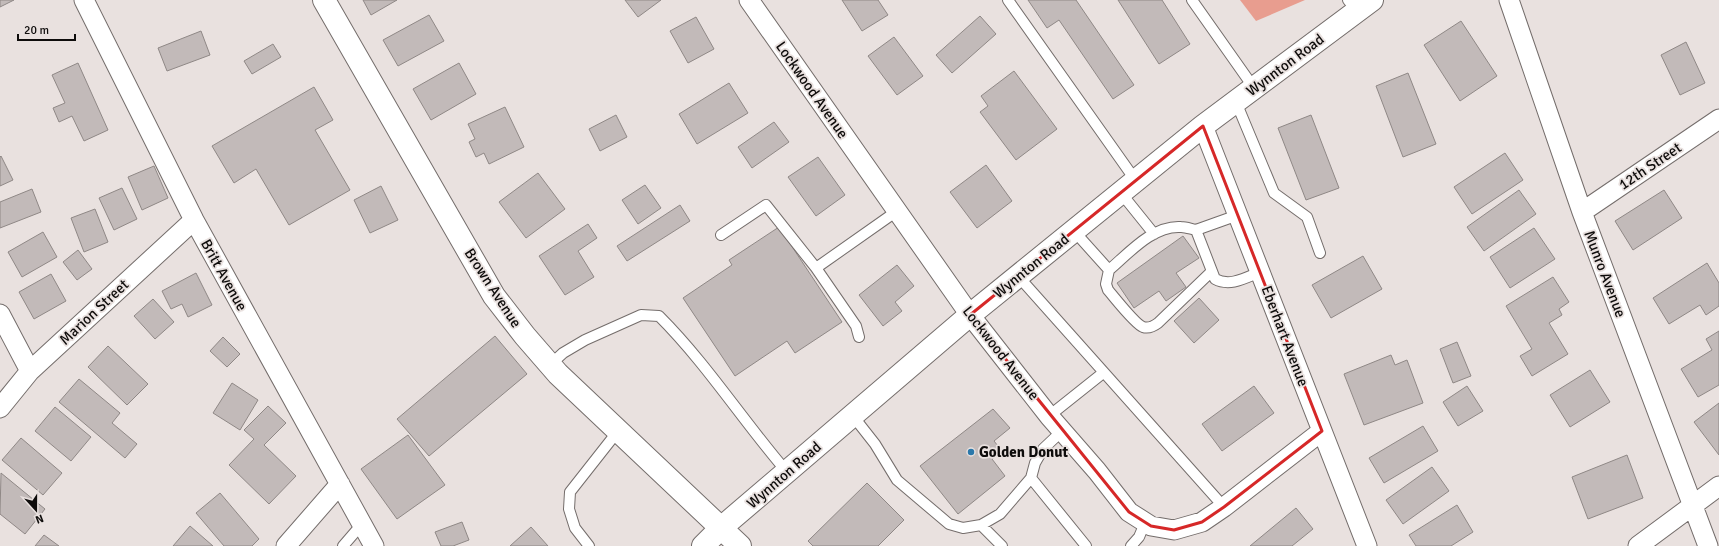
<svg xmlns="http://www.w3.org/2000/svg" width="1719" height="546" font-family="Signika,sans-serif">
  <rect width="100%" height="100%" fill="#e9e1df"/>
  <path fill="#e89d8f" d="M1240 0H1305L1256 21Z"/>
  <path fill="#c2bab9" stroke="#8f8886" d="M0 0H14L0 7Z
    M363 0H397L371 15Z
    M625 0H661L638 17Z
    M842 0H878L888 15 862 31Z
    M1028 0H1076L1134 85 1113 99 1059 20 1047 28Z
    M1118 0H1162L1190 44 1159 64Z
    M429 15 444 41 398 66 383 40Z
    M980 16 996 34 952 73 936 55Z
    M696 17 714 49 688 63 670 31Z
    M1461 21 1497 76 1460 101 1424 45Z
    M201 31 210 55 167 71 158 48Z
    M894 37 923 76 897 95 868 56Z
    M1686 42 1705 83 1680 95 1661 55Z
    M273 44 281 57 252 74 244 61Z
    M78 63 108 130 84 141 72 116 59 122 53 108 65 103 52 75Z
    M459 63 476 94 431 120 413 89Z
    M1014 71 1057 129 1016 160 980 112 988 106 981 96Z
    M1408 73 1436 144 1403 157 1376 86Z
    M729 83 748 113 697 144 679 114Z
    M314 87 333 120 315 130 350 190 289 225 256 169 234 183 212 146Z
    M505 107 524 147 489 164 484 153 476 157 469 142 475 139 468 124Z
    M616 115 627 137 600 151 589 129Z
    M1311 115 1339 188 1306 200 1278 128Z
    M774 122 789 142 752 168 738 147Z
    M1505 153 1523 180 1472 214 1454 187Z
    M1 156 13 180 0 186V157Z
    M818 157 845 195 816 216 788 177Z
    M986 165 1012 201 977 228 950 192Z
    M154 166 168 198 142 210 128 177Z
    M538 173 565 209 526 238 499 202Z
    M645 185 661 208 638 224 622 200Z
    M381 186 398 220 370 233 354 200Z
    M122 188 137 219 114 230 99 198Z
    M32 189 41 212 0 228V202Z
    M1519 190 1536 214 1484 251 1467 227Z
    M1664 190 1682 218 1633 250 1615 221Z
    M680 205 690 221 627 261 617 246Z
    M95 209 108 242 84 252 71 218Z
    M588 224 597 238 578 251 594 277 565 295 539 256Z
    M779 227 842 322 795 353 787 341 735 376 683 298 732 265 729 260Z
    M1534 228 1555 259 1510 288 1490 257Z
    M43 232 57 257 22 277 8 252Z
    M1183 236 1199 258 1176 273 1186 287 1166 301 1159 291 1134 308 1117 283Z
    M78 250 92 269 77 280 63 262Z
    M1363 256 1382 289 1331 318 1312 285Z
    M1707 263 1719 283V306L1706 315 1700 305 1669 324 1653 298Z
    M897 265 914 286 895 302 902 311 883 326 859 295Z
    M196 273 212 305 188 317 182 304 171 309 162 291Z
    M51 274 66 301 34 319 19 292Z
    M1553 277 1569 302 1559 309 1562 315 1549 323 1568 354 1532 376 1520 356 1532 349 1506 306Z
    M1199 298 1219 320 1194 343 1174 321Z
    M153 299 174 322 155 339 134 316Z
    M1719 331V385L1698 397 1681 369 1712 350 1706 339Z
    M495 336 527 374 429 456 397 419Z
    M223 337 240 354 227 367 210 351Z
    M1457 342 1471 376 1453 383 1440 349Z
    M108 346 148 384 127 405 88 367Z
    M1391 355 1395 365 1407 360 1423 403 1364 425 1344 374Z
    M1590 370 1610 402 1570 427 1550 395Z
    M79 379 120 413 112 423 137 444 125 458 59 402Z
    M232 383 258 400 240 430 213 413Z
    M1254 386 1274 413 1222 451 1202 424Z
    M1467 386 1483 411 1458 426 1443 402Z
    M1719 403V455L1694 422Z
    M268 406 286 423 264 445 296 476 269 504 229 465 254 439 244 430Z
    M55 407 91 437 71 461 35 431Z
    M993 409 1010 428 994 441 1002 451 992 459 1005 476 958 514 920 466Z
    M1423 426 1438 451 1384 483 1369 458Z
    M408 435 445 485 397 519 361 469Z
    M21 438 62 473 43 495 2 460Z
    M1627 455 1643 498 1588 519 1572 477Z
    M1432 467 1449 491 1403 524 1386 500Z
    M1 473 45 509 25 534 0 514Z
    M867 483 904 520 878 546H813L808 541Z
    M220 493 259 539 252 546H224L196 513Z
    M1457 505 1473 532 1451 546H1416L1409 535Z
    M1296 508 1313 529 1292 546H1250Z
    M462 522 469 540 453 546H441L435 532Z
    M190 526 213 546H173Z
    M531 527 548 546H510Z
    M44 535 59 546H35Z"/>
  <g fill="none" stroke-linecap="round" stroke-linejoin="round">
    <defs>
      <path id="service" d="M1008 0 1136 181
        M1192 0 1254 88
        M1348 0 1357 11
        M1236 102 1274 193 1307 217 1320 253
        M1121 193 1154 234
        M1196 230 1238 215
        M1074 231 1109 270 1106 284 1108 290C1115 298 1135 324 1143 327 1149 329 1154 326 1158 323L1211 272
        M721 235 766 205 816 268 897 211
        M816 268 856 326 859 337
        M1109 270C1129 253 1153 225 1181 227 1186 227 1191 229 1196 230L1215 279C1230 287 1245 278 1260 272
        M1018 276 1224 507
        M550 365 563 353 585 340 641 315 659 316C707 364 743 421 787 472
        M853 416 875 444 897 480 949 524 963 528 981 525 1000 514 1031 478 1035 463 1043 449 1062 431
        M1049 416 1103 373
        M1031 478 1086 546
        M981 525 1002 546
        M343 546 362 524
        M589 546 575 528 569 509 570 492 618 431
        M1131 546 1139 537 1145 523"/>
      <path id="minor" d="M84 0 194 220 374 546
        M749 0 970 315 1049 416 1097 471 1129 512 1151 526 1174 530 1202 522 1224 507 1322 431
        M1509 0 1582 212 1708 546
        M1203 126 1367 546
        M1582 212 1719 119
        M0 314 30 371
        M0 408 30 371 194 220
        M286 546 340 484
        M1638 546 1719 486"/>
      <path id="tertiary" d="M324 0 494 296 525 336 558 374 740 546"/>
      <path id="primary" d="M703 546 721 528 970 315 1203 126 1372 0"/>
    </defs>
    <use href="#service" stroke="#746d6b" stroke-width="12"/>
    <use href="#minor" stroke="#746d6b" stroke-width="21"/>
    <use href="#tertiary" stroke="#746d6b" stroke-width="24"/>
    <use href="#primary" stroke="#746d6b" stroke-width="24"/>
    <use href="#service" stroke="#fff" stroke-width="10"/>
    <use href="#minor" stroke="#fff" stroke-width="19"/>
    <use href="#tertiary" stroke="#fff" stroke-width="22"/>
    <use href="#primary" stroke="#fff" stroke-width="22"/>
  </g>
  <path fill="none" stroke="#d62828" stroke-width="3" stroke-linejoin="round" d="M1203 126 1322 431 1224 507 1202 522 1174 530 1151 526 1129 512 970 315Z"/>
  <circle fill="#2b78aa" stroke="#e9e1df" stroke-width="1.5" cx="971" cy="452" r="4"/>
  <g text-anchor="middle" stroke-width="3.5" stroke-linejoin="round" paint-order="stroke">
    <g font-size="15" fill="#0e0c0b" stroke="#e9e1df">
      <text transform="translate(1285 65) rotate(-37)" y="5">Wynnton Road</text>
      <text transform="translate(812 90) rotate(55)" y="5">Lockwood Avenue</text>
      <text transform="translate(1650 166) rotate(-34)" y="5">12th Street</text>
      <text transform="translate(1031 266) rotate(-39)" y="5">Wynnton Road</text>
      <text transform="translate(1605 274) rotate(69)" y="5">Munro Avenue</text>
      <text transform="translate(224 275) rotate(61)" y="5">Britt Avenue</text>
      <text transform="translate(493 288) rotate(57)" y="5">Brown Avenue</text>
      <text transform="translate(94 312) rotate(-43)" y="5">Marion Street</text>
      <text transform="translate(1285 336) rotate(69)" y="5">Eberhart Avenue</text>
      <text transform="translate(1001 353) rotate(52)" y="5">Lockwood Avenue</text>
      <text transform="translate(784 475) rotate(-41)" y="5">Wynnton Road</text>
    </g>
    <g font-size="15" font-weight="bold" fill="#0e0c0b" stroke="#e9e1df" text-anchor="start">
      <text x="979" y="457">Golden Donut</text>
    </g>
  </g>
  <g transform="translate(36 510) rotate(159)" stroke="#e9e1df" stroke-width="3" paint-order="stroke">
  <path d="M0-3L7 15L0 10L-7 15Z" fill="#0e0c0b"/>
  <text y="-6" font-size="11" font-weight="bold" text-anchor="middle" fill="#0e0c0b">N</text>
  </g>
  <path d="M18 34v6h57v-6" fill="none" stroke="#0e0c0b" stroke-width="2"/>
  <text x="24" y="34" font-size="12" fill="#0e0c0b" stroke="#e9e1df" stroke-width="3" paint-order="stroke">20 m</text>
</svg>
